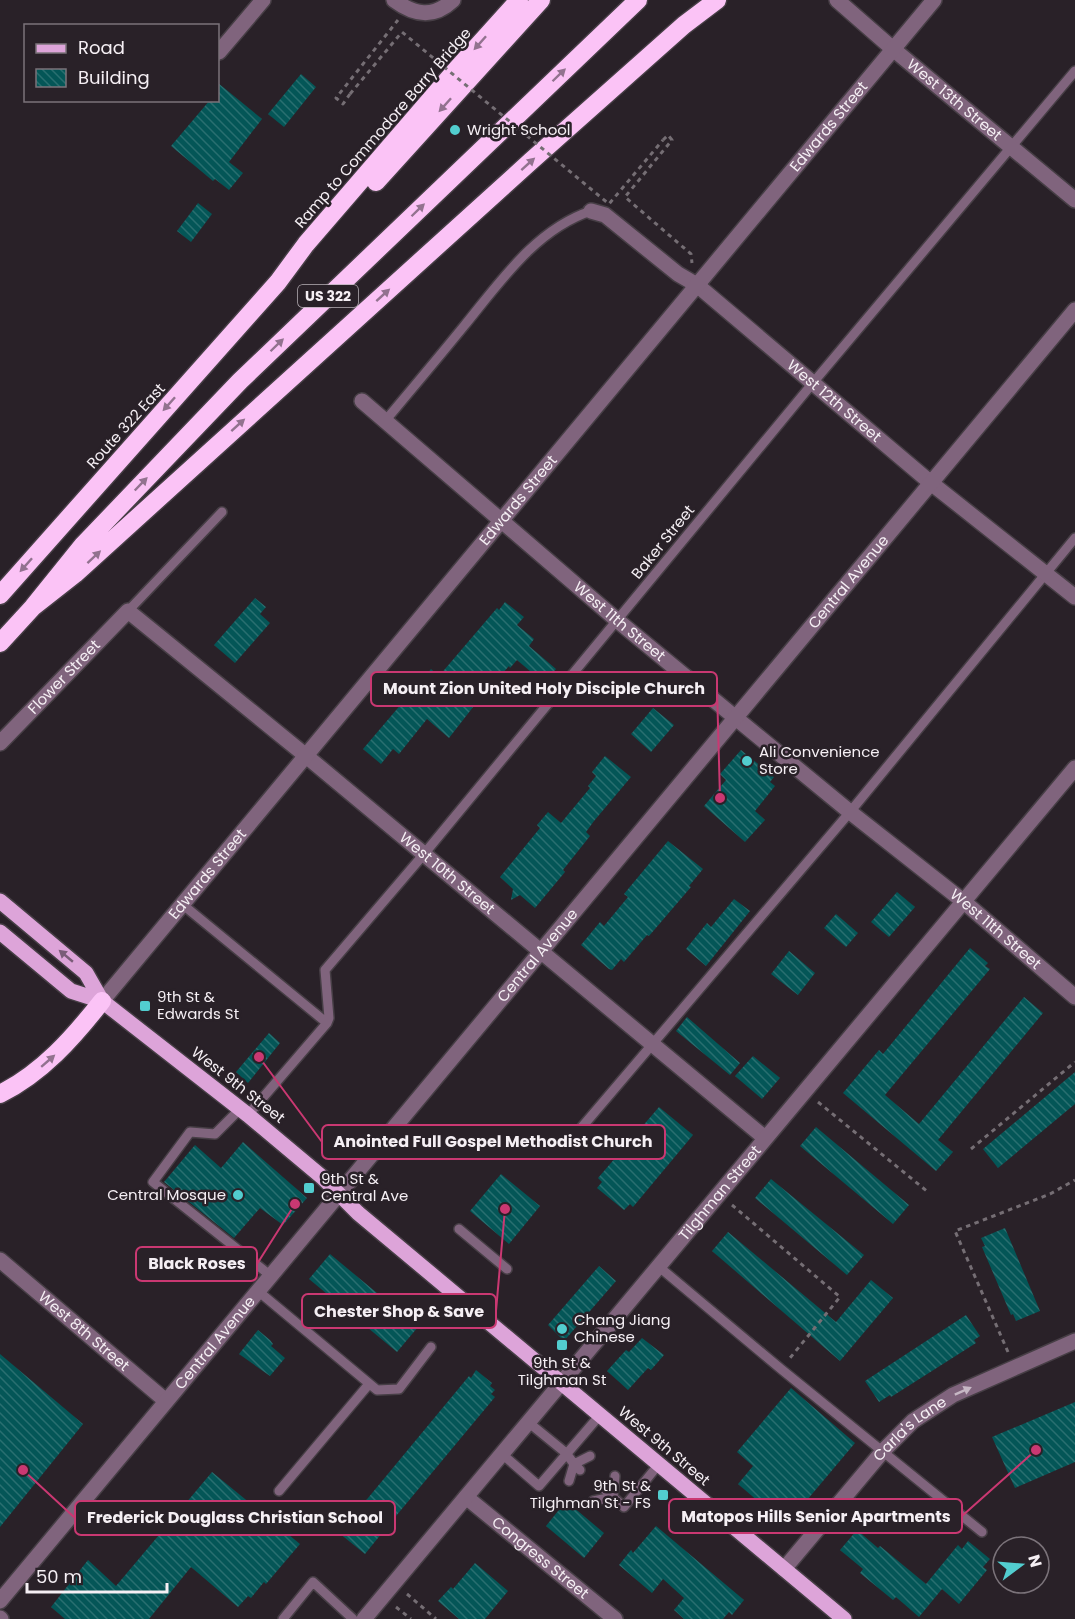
<svg xmlns="http://www.w3.org/2000/svg" width="1075" height="1619" font-family="Poppins,sans-serif">
  <defs>
    <pattern id="building-back-hatch" width="6" height="6" patternUnits="userSpaceOnUse" patternTransform="scale(1.5)"><rect width="6" height="6" fill="#045657"/><path d="M-1 5l2 2M0 0l6 6M5-1l2 2" fill="none" stroke="#296f70"/></pattern>
  </defs>
  <rect width="100%" height="100%" fill="#292128"/>
  <path fill="url(#building-back-hatch)" d="M301 74 316 87 284 127 268 114Z
    M218 83 262 119 229 162 243 173 229 190 215 179 213 181 171 146 210 100H218Z
    M198 203 212 214 191 242 177 231Z
    M255 598 266 607 260 614 270 623 235 663 214 645Z
    M505 602 524 617 517 625 534 639 529 646 556 669 544 683 517 660 510 668 509 666 477 702 449 738 427 719 399 754 393 749 381 764 363 749 431 669 439 676 497 608 499 610Z
    M653 708 674 725 651 752 631 734Z
    M741 750 774 777 770 782 775 786 755 811 765 820 745 842 704 806 726 780 720 774Z
    M605 756 631 777 594 821 586 832 590 836 563 870 565 872 535 908 520 895 511 900 513 889 500 877 540 828 537 825 548 812 561 823 590 788 588 786 596 776 592 772Z
    M668 841 703 869 689 886 691 887 649 936 647 935 624 962 621 959 612 970 609 969 581 945 600 922 604 926 628 897 624 894Z
    M897 892 915 907 889 937 871 922Z
    M734 899 750 911 706 966 686 949 707 923 711 927Z
    M836 914 858 933 846 947 824 928Z
    M970 948 988 963 985 966 990 969 885 1095 919 1124 1024 997 1043 1013 938 1140 953 1152 936 1171 843 1093 879 1050 883 1054Z
    M789 951 815 973 798 995 771 974Z
    M687 1017 740 1063 730 1075 676 1031Z
    M269 1033 280 1043 248 1083 236 1072Z
    M753 1056 780 1078 762 1099 735 1076Z
    M1075 1072V1104L998 1168 983 1149Z
    M659 1107 693 1135 633 1207 630 1204 624 1210 597 1188 602 1182 598 1178Z
    M816 1127 909 1205 893 1224 800 1146Z
    M243 1142 307 1198 283 1225 260 1208 234 1238 164 1182 195 1145 221 1168Z
    M501 1174 540 1206 509 1244 470 1211Z
    M771 1179 864 1255 847 1275 755 1198Z
    M1005 1228 1040 1311 1016 1321 1013 1314 1011 1315 982 1247 985 1246 981 1238Z
    M728 1232 836 1322 871 1280 893 1298 840 1361 712 1251Z
    M330 1254 418 1327 397 1352 309 1279Z
    M599 1266 616 1281 564 1341 548 1325Z
    M966 1315 980 1336 974 1340 976 1343 891 1397 890 1395 879 1402 865 1381Z
    M258 1330 270 1340 273 1344 271 1346 285 1358 270 1376 239 1354Z
    M642 1338 664 1355 651 1370 648 1368 628 1390 607 1371 626 1350 629 1352Z
    M0 1354 83 1424 0 1527Z
    M476 1370 492 1383 490 1386 495 1390 491 1394 495 1397 391 1522 393 1524 384 1535 382 1533 365 1554 339 1533 469 1376 471 1378Z
    M791 1388 855 1443 786 1525 738 1484 753 1466 737 1452Z
    M1075 1402V1462L1015 1488 992 1437Z
    M212 1472 300 1544 266 1584 264 1582 251 1598 248 1596 238 1607 191 1567 149 1619H65L51 1607 88 1560 116 1586Z
    M566 1501 604 1533 584 1558 546 1526Z
    M656 1526 744 1600 732 1615 729 1612 723 1619H684L674 1610 684 1598 663 1579 652 1593 619 1565 631 1550 633 1553Z
    M857 1530 878 1548 880 1546 926 1584 958 1545 962 1549 968 1541 990 1559 983 1567 987 1570 959 1604 942 1589 919 1617 896 1597 893 1600 860 1573 863 1569 840 1550Z
    M475 1563 508 1591 485 1619H459L438 1601 451 1587 453 1589Z"/>
  <g fill="none" stroke-linecap="round" stroke-linejoin="round">
    <defs>
      <path id="lane" d="M385 421C411 390 438 358 464 326 500 282 536 229 591 211
        M128 611 222 512
        M182 904 327 1023
        M240 1109 215 1134 190 1132 153 1182 271 1276
        M248 1115 327 1023 329 1018 325 970 424 854 812 384 1075 71
        M576 1134 850 812 1075 538
        M459 1229 507 1269
        M658 1266 781 1369 982 1532
        M258 1291 377 1390 399 1389 431 1347
        M528 1422 566 1453 574 1464 590 1456
        M502 1454 539 1486 600 1415
        M569 1481 574 1464 580 1470
        M604 1489 613 1497 615 1476
        M279 1491 369 1384
        M593 1501 613 1497 624 1507 659 1464
        M283 1619 313 1582 353 1619"/>
      <g id="street">
        <path d="M394 0C414 15 433 19 453 0"/>
        <path id="s1" d="M837 0 893 49 1075 200"/>
        <path d="M219 52 263 0"/>
        <path id="s2" d="M591 211 605 215 678 274 697 285 931 483 1075 597"/>
        <path id="s3" d="M362 401 618 621 850 812 963 901 1075 997"/>
        <path id="s4" d="M0 743 128 611 305 755 765 1138"/>
        <path id="s5" d="M102 1001 934 0"/>
        <path id="s6" d="M0 1260 166 1401"/>
        <path id="s7" d="M466 1497 615 1619"/>
        <path id="s8" d="M784 1569 883 1451 913 1421 953 1395 1075 1341"/>
        <path id="s9" d="M0 1601 1075 310"/>
        <path d="M0 1618 1 1619"/>
        <path id="s10" d="M364 1619 1075 768"/>
      </g>
      <path id="primary" d="M0 901 86 973 102 1001
        M0 932 71 991 102 1001 248 1115 322 1177 358 1213 844 1619"/>
      <path id="highway" d="M376 182 541 0
        M0 595 278 282 306 244 456 70 519 0
        M33 607 75 574 531 161 684 25 717 0
        M0 643 33 607 83 545 240 381 638 0
        M0 1094C42 1073 73 1038 102 1001"/>
    </defs>
    <use href="#lane" stroke="#463e45" stroke-width="12"/>
    <use href="#street" stroke="#463e45" stroke-width="18"/>
    <use href="#primary" stroke="#463e45" stroke-width="18"/>
    <use href="#highway" stroke="#463e45" stroke-width="21"/>
    <path stroke="#756e74" stroke-width="3" stroke-dasharray="4.5 4.5" stroke-linecap="butt" d="M350 94 343 104 336 98 398 20
      M663 140 668 135 672 140 625 197 691 254 692 263
      M818 1102 928 1192
      M971 1149 1075 1062
      M732 1205 840 1297 790 1358
      M1008 1352 955 1231 1050 1194 1075 1180
      M407 1594 436 1619
      M396 1607 411 1619"/>
    <use href="#lane" stroke="#80647d" stroke-width="9"/>
    <use href="#street" stroke="#80647d" stroke-width="15"/>
    <use href="#primary" stroke="#dda4d9" stroke-width="15"/>
    <use href="#highway" stroke="#fbc3f6" stroke-width="18"/>
    <path stroke="#756e74" stroke-width="3" stroke-dasharray="4.5 4.5" stroke-linecap="butt" d="M350 94 402 32 609 204 663 140"/>
  </g>
  <defs><path id="oneway-solid" d="M-6-.8H1V-3.2L6.5 0L1 3.2V.8H-6Z" transform="scale(1.5)"/></defs>
  <g fill="#92728f">
    <use href="#oneway-solid" transform="translate(480 43) rotate(132)"/>
    <use href="#oneway-solid" transform="translate(559 75) rotate(-44)"/>
    <use href="#oneway-solid" transform="translate(445 105) rotate(132)"/>
    <use href="#oneway-solid" transform="translate(528 164) rotate(-42)"/>
    <use href="#oneway-solid" transform="translate(418 210) rotate(-44)"/>
    <use href="#oneway-solid" transform="translate(383 295) rotate(-42)"/>
    <use href="#oneway-solid" transform="translate(277 345) rotate(-44)"/>
    <use href="#oneway-solid" transform="translate(169 404) rotate(132)"/>
    <use href="#oneway-solid" transform="translate(238 425) rotate(-42)"/>
    <use href="#oneway-solid" transform="translate(141 484) rotate(-46)"/>
    <use href="#oneway-solid" transform="translate(94 557) rotate(-43)"/>
    <use href="#oneway-solid" transform="translate(26 565) rotate(132)"/>
    <use href="#oneway-solid" transform="translate(48 1061) rotate(-41)"/>
  </g>
  <use fill="#7a5c78" href="#oneway-solid" transform="translate(66 956) rotate(-140)"/>
  <use fill="#c6b7c4" href="#oneway-solid" transform="translate(963 1391) rotate(-24)"/>
  <g fill="#52cdcf" stroke="#292128" stroke-width="2">
    <circle cx="455" cy="130" r="6"/>
    <circle cx="747" cy="761" r="6"/>
    <rect x="139" y="1000" width="12" height="12" rx="3"/>
    <rect x="303" y="1182" width="12" height="12" rx="3"/>
    <circle cx="238" cy="1195" r="6"/>
    <circle cx="562" cy="1329" r="6"/>
    <rect x="556" y="1339" width="12" height="12" rx="3"/>
    <rect x="657" y="1489" width="12" height="12" rx="3"/>
  </g>
  <g text-anchor="middle" stroke-width="5" stroke-linejoin="round" paint-order="stroke">
    <rect fill="#292128" stroke="#b8b1b7" stroke-width="1.5" x="298" y="285" width="60" height="22" rx="4.5"/>
    <g font-size="14" font-weight="bold" fill="#f5eff4">
      <text x="328" y="301">US 322</text>
    </g>
    <g font-size="15" fill="#f5eff4" stroke="#292128">
      <text dy="5" stroke="none"><textPath href="#s1" startOffset="154">West 13th Street</textPath></text>
      <text dy="5" stroke="none"><textPath href="#s5" startOffset="1137">Edwards Street</textPath></text>
      <text transform="translate(383 128) rotate(-49)" y="5">Ramp to Commodore Barry Bridge</text>
      <text dy="5" stroke="none"><textPath href="#s2" startOffset="310">West 12th Street</textPath></text>
      <text transform="translate(126 426) rotate(-48)" y="5">Route 322 East</text>
      <text dy="5" stroke="none"><textPath href="#s5" startOffset="651">Edwards Street</textPath></text>
      <text transform="translate(663 542) rotate(-51)" y="5">Baker Street</text>
      <text dy="5" stroke="none"><textPath href="#s9" startOffset="1326">Central Avenue</textPath></text>
      <text dy="5" stroke="none"><textPath href="#s3" startOffset="339">West 11th Street</textPath></text>
      <text dy="5" stroke="none"><textPath href="#s4" startOffset="92">Flower Street</textPath></text>
      <text dy="5" stroke="none"><textPath href="#s4" startOffset="597">West 10th Street</textPath></text>
      <text dy="5" stroke="none"><textPath href="#s5" startOffset="165">Edwards Street</textPath></text>
      <text dy="5" stroke="none"><textPath href="#s3" startOffset="825">West 11th Street</textPath></text>
      <text dy="5" stroke="none"><textPath href="#s9" startOffset="840">Central Avenue</textPath></text>
      <text transform="translate(238 1085) rotate(38)" y="5">West 9th Street</text>
      <text dy="5" stroke="none"><textPath href="#s10" startOffset="555">Tilghman Street</textPath></text>
      <text dy="5" stroke="none"><textPath href="#s6" startOffset="110">West 8th Street</textPath></text>
      <text dy="5" stroke="none"><textPath href="#s9" startOffset="336">Central Avenue</textPath></text>
      <text dy="5" stroke="none"><textPath href="#s8" startOffset="189">Carla's Lane</textPath></text>
      <text transform="translate(664 1446) rotate(40)" y="5">West 9th Street</text>
      <text dy="5" stroke="none"><textPath href="#s7" startOffset="96">Congress Street</textPath></text>
    </g>
    <g font-size="15" fill="#f5eff4" stroke="#292128" text-anchor="start">
      <text x="467" y="135">Wright School</text>
      <text x="759" y="757">Ali Convenience<tspan x="759" dy="17">Store</tspan></text>
      <text x="157" y="1002">9th St &amp;<tspan x="157" dy="17">Edwards St</tspan></text>
      <text x="321" y="1184">9th St &amp;<tspan x="321" dy="17">Central Ave</tspan></text>
      <text x="226" y="1200" text-anchor="end">Central Mosque</text>
      <text x="574" y="1325">Chang Jiang<tspan x="574" dy="17">Chinese</tspan></text>
      <text x="562" y="1368" text-anchor="middle">9th St &amp;<tspan x="562" dy="17">Tilghman St</tspan></text>
      <text x="651" y="1491" text-anchor="end">9th St &amp;<tspan x="651" dy="17">Tilghman St - FS</tspan></text>
    </g>
  </g>
  <path fill="none" stroke="#ca3872" stroke-width="2" d="M720 798L717 689M259 1057L322 1142M295 1204L257 1264M505 1209L496 1311M1036 1450L962 1516M23 1470L75 1518"/>
  <g fill="#ca3872" stroke="#292128" stroke-width="2">
    <circle cx="720" cy="798" r="6"/>
    <circle cx="259" cy="1057" r="6"/>
    <circle cx="295" cy="1204" r="6"/>
    <circle cx="505" cy="1209" r="6"/>
    <circle cx="1036" cy="1450" r="6"/>
    <circle cx="23" cy="1470" r="6"/>
  </g>
  <g fill="#292128" stroke="#ca3872" stroke-width="2">
    <rect x="371" y="672" width="346" height="34" rx="6"/>
    <rect x="322" y="1125" width="343" height="34" rx="6"/>
    <rect x="136" y="1247" width="121" height="34" rx="6"/>
    <rect x="302" y="1294" width="194" height="34" rx="6"/>
    <rect x="669" y="1499" width="293" height="34" rx="6"/>
    <rect x="75" y="1501" width="320" height="34" rx="6"/>
  </g>
  <g font-size="16" text-anchor="middle" font-weight="bold" fill="#f5eff4">
    <text x="544" y="694">Mount Zion United Holy Disciple Church</text>
    <text x="493" y="1147">Anointed Full Gospel Methodist Church</text>
    <text x="197" y="1269">Black Roses</text>
    <text x="399" y="1317">Chester Shop &amp; Save</text>
    <text x="816" y="1522">Matopos Hills Senior Apartments</text>
    <text x="235" y="1523">Frederick Douglass Christian School</text>
  </g>
  <rect x="24" y="24" width="195" height="78" fill="#292128" stroke="#7b737a" stroke-width="1.5"/>
  <rect x="36" y="44" width="30" height="9" fill="#dda4d9" stroke="#7b737a" stroke-width="1.5"/>
  <text x="78" y="54" font-size="18" fill="#f5eff4">Road</text>
  <rect x="36" y="69" width="30" height="18" fill="url(#building-back-hatch)" stroke="#7b737a" stroke-width="1.5"/>
  <text x="78" y="84" font-size="18" fill="#f5eff4">Building</text>
  <g transform="translate(1021 1565) rotate(74)"><circle r="28" fill="#292128" stroke="#7b737a" stroke-width="1.5"/>
  <path d="M0-4.5L10 22L0 15L-10 22Z" fill="#52cdcf"/>
  <text y="-9" font-size="16" font-weight="bold" text-anchor="middle" fill="#f5eff4">N</text>
  </g>
  <path d="M27 1583v9h140v-9" fill="none" stroke="#f5eff4" stroke-width="3"/>
  <text x="36" y="1583" font-size="18" fill="#f5eff4" stroke="#292128" stroke-width="4.5" paint-order="stroke">50 m</text>
</svg>
